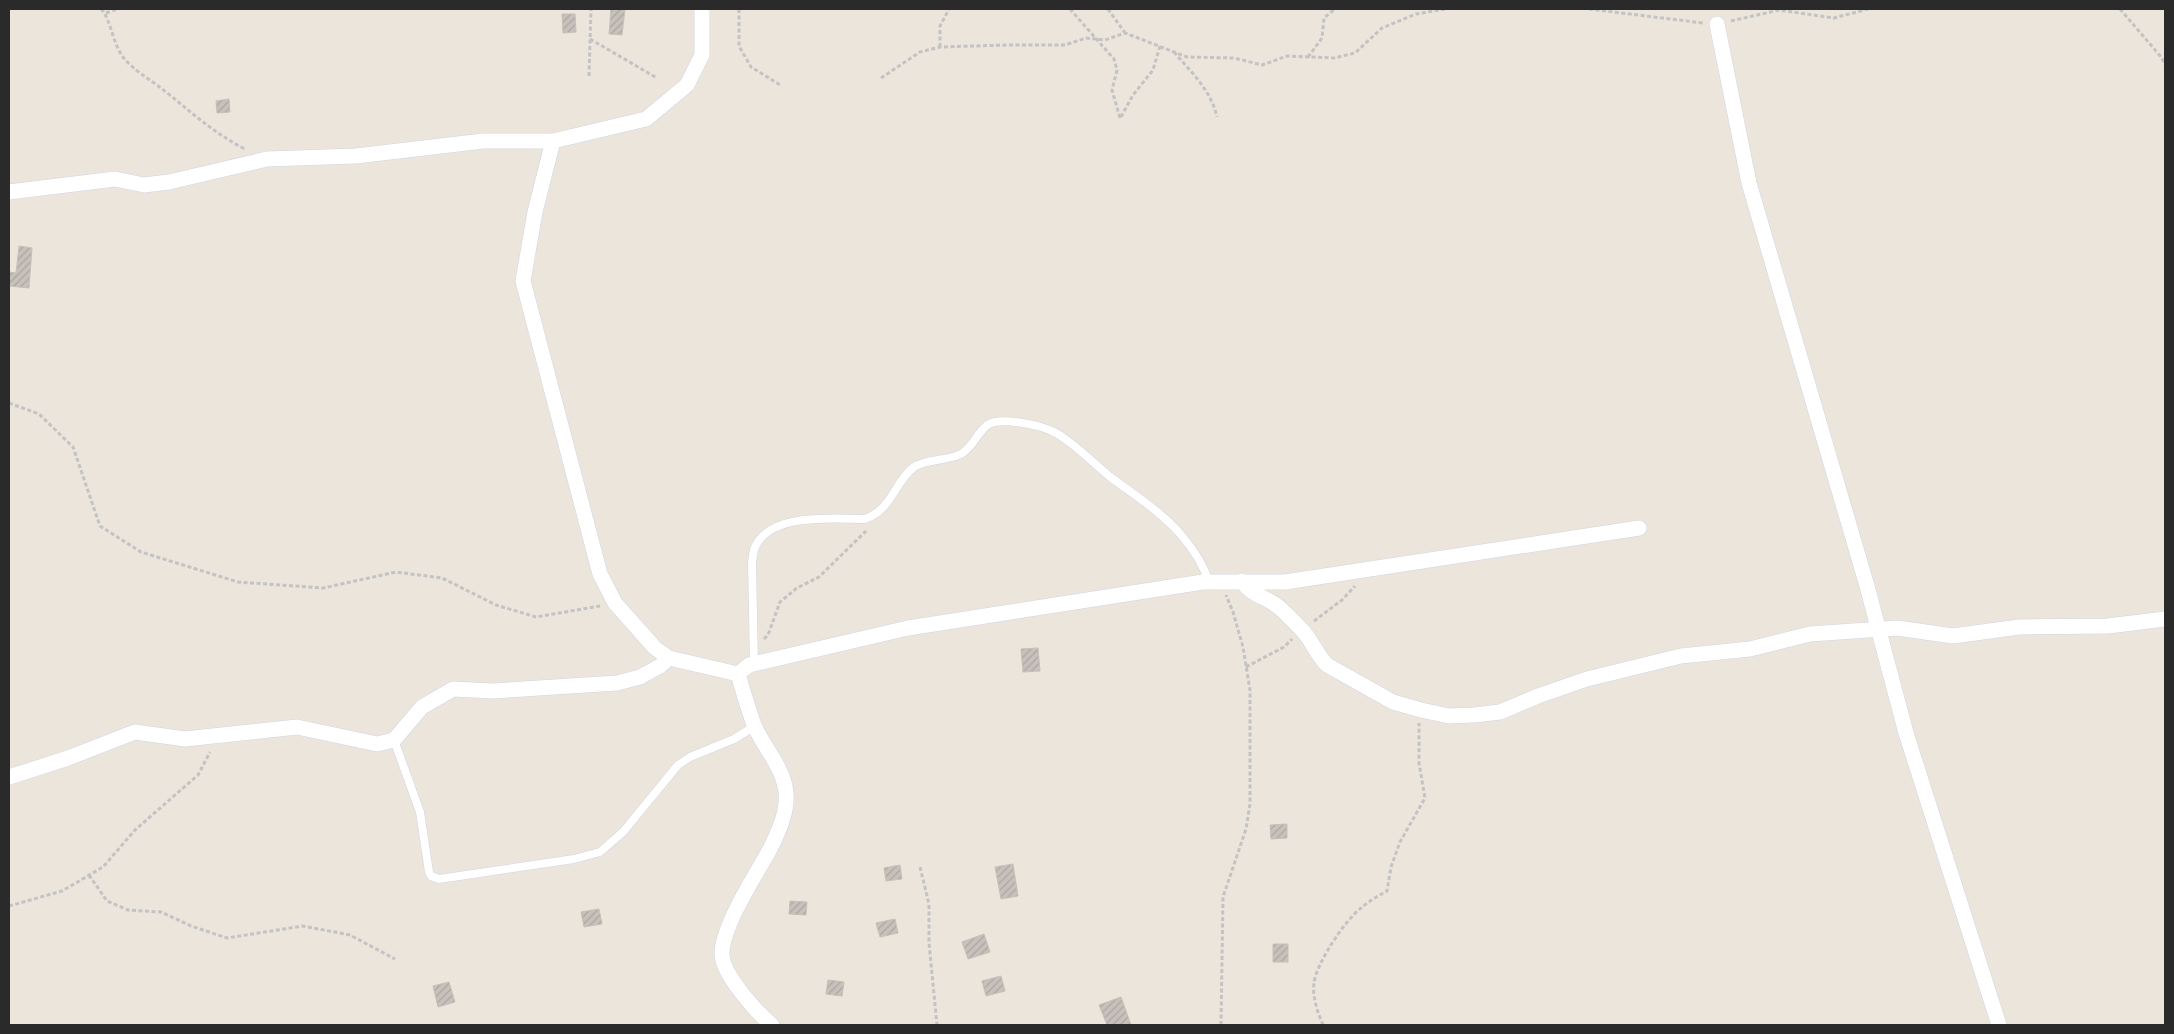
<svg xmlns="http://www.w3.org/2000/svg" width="2174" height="1034" font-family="'PT Sans Narrow',sans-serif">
  <defs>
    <pattern id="building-hatch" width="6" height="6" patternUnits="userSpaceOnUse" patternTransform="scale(1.25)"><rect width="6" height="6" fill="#c7c1bc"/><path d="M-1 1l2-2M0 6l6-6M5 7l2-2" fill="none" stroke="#aba6a2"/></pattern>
  </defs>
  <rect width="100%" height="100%" fill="#ebe5dc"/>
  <path fill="url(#building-hatch)" stroke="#c6c0b6" d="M611 9H625L622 35 609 34Z
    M562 14H575L576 32 563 33Z
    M229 99 230 112 217 113 216 101Z
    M19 246 32 248 29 288 9 286V272L16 273Z
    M1038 648 1040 671 1023 672 1021 649Z
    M1287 824V838L1271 839 1270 825Z
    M1013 864 1018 896 1001 899 995 867Z
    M900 865 902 879 886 881 884 868Z
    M790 901 807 902 806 915 789 914Z
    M599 909 602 924 584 927 581 912Z
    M895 919 898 933 880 937 876 923Z
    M984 934 990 952 968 959 962 942Z
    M1273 944H1288V962H1273Z
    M1001 976 1005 991 986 996 982 981Z
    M828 980 844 982 842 996 826 994Z
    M449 982 455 1002 438 1007 433 986Z
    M1121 997 1131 1025H1107L1099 1005Z"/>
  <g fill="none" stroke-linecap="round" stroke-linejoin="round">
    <defs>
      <path id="lane" d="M754 665 752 562C753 558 753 552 755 547 771 512 834 519 865 519 893 509 894 482 914 467 926 459 946 461 961 454 974 447 978 430 989 424 1003 417 1042 425 1056 433 1075 444 1092 462 1109 476 1134 495 1162 512 1182 536 1194 550 1203 564 1209 582
        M394 740 420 812 429 872 431 876 439 879 574 859 600 852 623 832 678 765 690 757 734 739 755 726"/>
      <path id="street" d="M1717 24 1749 183 1867 586 1906 733 1999 1025
        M553 141 535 212 523 281 600 574 615 603 655 648 669 658 738 674C743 691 748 708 754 725 764 748 784 768 786 793 788 813 777 835 769 851 755 876 721 928 722 955 723 975 757 1013 772 1025
        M9 192 115 179 144 185 169 182 267 159 356 156 483 141H553L646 119 687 85 702 55V9
        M1242 581C1251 596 1268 597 1280 608 1289 617 1299 626 1307 636 1314 646 1318 656 1327 665L1393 702 1421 710 1449 716 1474 715 1500 712 1538 696 1587 679 1681 656 1750 649 1810 634 1897 628 1953 636 2019 627 2108 626 2165 619
        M738 674 749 665 908 628 1203 582H1285L1639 528
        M9 777 68 758 135 732 185 739 297 727 377 744 394 740 422 707 453 689 493 691 617 683 640 677 660 666 669 658"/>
    </defs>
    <use href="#lane" stroke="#d2d5e2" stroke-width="9"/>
    <use href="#street" stroke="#d2d5e2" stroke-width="16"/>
    <path stroke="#c3c3c3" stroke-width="3" stroke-dasharray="4 2.5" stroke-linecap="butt" d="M101 9C111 19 112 42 123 57 132 69 149 79 161 88 189 110 213 133 245 149
      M739 9V46L751 67 782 86
      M1070 9 1114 59 1117 70 1112 90 1120 118
      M1108 9 1125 33
      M1589 9 1703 23
      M2120 9 2162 58 2165 65
      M106 13 118 9
      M1731 21 1779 10 1834 18 1868 9
      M590 39 657 78
      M940 47V26L949 9
      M1174 52C1191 72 1211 90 1217 117
      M1308 57 1322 38 1324 18 1335 9
      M589 76 591 9
      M881 78 920 52 940 47 1007 45H1065L1086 38 1105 40 1125 33 1187 57 1234 58 1262 65 1287 56 1334 58 1355 53 1382 28 1416 14 1445 9
      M1121 117 1133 95 1153 70 1160 46
      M9 403 39 414 73 447 100 526 141 552 238 582 323 588 396 572 442 578 496 605 536 617 600 606
      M1314 621 1342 600 1355 586
      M764 639 768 635 780 602 797 588 819 577 866 531
      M1246 667 1284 647 1292 639
      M920 867 929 904V943L937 1025
      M89 875 107 901 128 910 161 912 191 926 227 938 303 926 350 935 395 959
      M9 906 62 891 103 867 135 830 198 775 210 752
      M1221 1025 1223 897 1246 829 1250 804V690L1243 647 1233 612 1226 595
      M1323 1025C1318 1013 1312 997 1314 983 1316 964 1345 920 1361 908 1369 901 1378 896 1387 891L1391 867 1400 842 1425 798 1419 763V723"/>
    <use href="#lane" stroke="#fff" stroke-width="8"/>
    <use href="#street" stroke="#fff" stroke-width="15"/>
  </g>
  <rect width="2174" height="1034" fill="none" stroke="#2a2a2a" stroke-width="20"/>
</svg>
